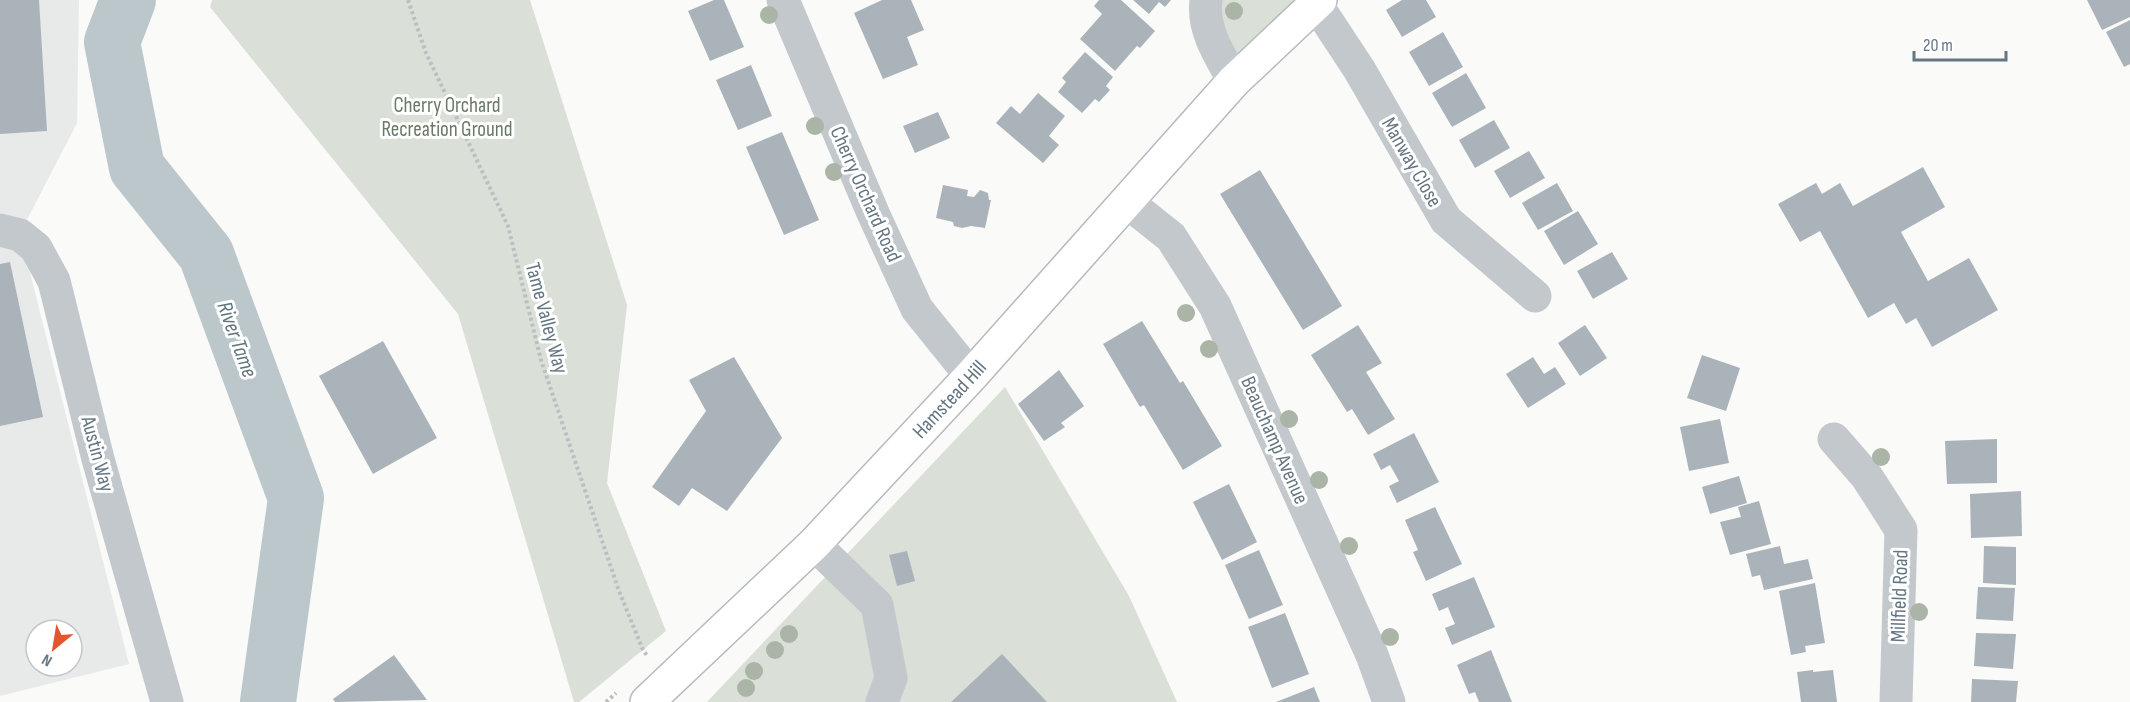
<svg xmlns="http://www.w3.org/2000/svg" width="2130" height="702" font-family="'Sofia Sans Condensed',sans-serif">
  <rect width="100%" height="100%" fill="#fafaf8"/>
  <path fill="#e8e9e9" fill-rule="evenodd" d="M0 0H79L77 123 20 233 129 664 0 696ZM36 630H72V666H36Z"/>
  <path fill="#dadfd7" d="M212 0H530L627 305 607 483 666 631 579 702H574L458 314 210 7Z
    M1211 0H1294L1240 52 1234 54Z
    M1005 387 1129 596 1177 702H707Z"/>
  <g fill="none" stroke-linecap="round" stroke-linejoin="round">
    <path stroke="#bbc7cb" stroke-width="56" d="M128 0 112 42 137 168 206 254 296 498 268 702"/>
  </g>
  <path fill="#aab3b9" d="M0 0H39L47 131 0 134Z
    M714 0H724L744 47 710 61 688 11Z
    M882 0H911L924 30 907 37 918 65 883 79 854 13Z
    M1099 0H1121L1155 31 1140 48 1137 46 1115 71 1080 39 1102 14 1094 6Z
    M1133 0H1171L1165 7 1159 2 1149 14Z
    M1402 0H1426L1436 17 1402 37 1386 10Z
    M2087 0H2130V17L2102 30Z
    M2130 20V64L2124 67 2106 32Z
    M1443 32 1463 67 1429 86 1409 52Z
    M1085 52 1113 77 1106 86 1110 90 1099 102 1095 99 1082 113 1058 92 1066 82 1062 78Z
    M751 65 772 116 738 130 716 80Z
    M1466 73 1486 108 1452 127 1432 93Z
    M1038 93 1065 116 1049 136 1059 145 1043 163 996 123 1011 106 1020 114Z
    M938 112 950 138 915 153 903 126Z
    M1494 120 1510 148 1475 168 1459 140Z
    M782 132 819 220 784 235 746 147Z
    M1529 151 1545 178 1510 198 1494 171Z
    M1923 167 1945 207 1901 232 1928 281 1969 258 1998 310 1932 347 1916 318 1906 324 1894 303 1868 318 1820 231 1800 242 1778 204 1816 183 1822 194 1840 183 1853 206Z
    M1260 170 1342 306 1303 330 1220 194Z
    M1557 183 1573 211 1538 230 1522 203Z
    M943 185 968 190 967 196 974 197 980 190 988 193 989 200H991L985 228 971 226 962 228 954 226 953 222 936 218Z
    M1578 211 1598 244 1564 265 1544 231Z
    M1612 252 1628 279 1593 299 1577 271Z
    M10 262 43 417 0 426V264Z
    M1142 321 1180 383 1183 381 1222 446 1183 470 1144 405 1140 407 1103 344Z
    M1358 325 1382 363 1366 372 1395 419 1368 435 1352 409 1347 412 1311 355Z
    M1585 325 1607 358 1580 376 1558 343Z
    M383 341 437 438 373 474 319 376Z
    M1702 355 1740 368 1726 411 1687 398Z
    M734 357 782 438 727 511 692 488 679 506 652 487 706 411 689 380Z
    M1533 357 1544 374 1555 367 1566 384 1528 408 1506 374Z
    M1059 370 1084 406 1061 423 1065 427 1044 441 1018 404Z
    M1720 419 1729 463 1689 471 1680 427Z
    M1414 433 1439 482 1397 503 1389 486 1399 481 1390 465 1381 470 1373 454Z
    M1997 439V483L1947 484 1945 441Z
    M1739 476 1747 503 1710 514 1702 487Z
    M1229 484 1257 542 1222 560 1193 502Z
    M2021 491 2022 536 1971 538 1970 494Z
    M1759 501 1771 544 1730 555 1720 522 1741 517 1738 507Z
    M1435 507 1462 564 1426 581 1413 552 1418 550 1405 520Z
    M1780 546 1784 564 1808 559 1813 579 1764 590 1760 575 1752 577 1746 554Z
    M1984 546 2016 547V585L1983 583Z
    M1259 550 1283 605 1249 619 1225 565Z
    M907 551 915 581 897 586 889 555Z
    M1474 577 1495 627 1452 645 1445 628 1455 624 1451 615 1448 607 1439 611 1432 594Z
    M1815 583 1825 643 1805 646 1806 652 1791 655 1779 591Z
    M1978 587 2015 588 2013 621 1976 619Z
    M1285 613 1309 674 1272 688 1248 627Z
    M1976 633 2016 634 2013 669 1974 666Z
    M1491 650 1503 680 1512 702H1479L1475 692 1469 694 1457 665Z
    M1002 654 1047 702H951Z
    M394 655 427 700 335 702 333 699Z
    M1813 670V672L1833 670 1837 702H1801L1797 672Z
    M1972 679 2018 681 2016 702H1971Z
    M1314 687 1320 702H1276Z"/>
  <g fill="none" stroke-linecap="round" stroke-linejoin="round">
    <defs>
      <g id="major">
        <path id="s1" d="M647 702 814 544 971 376 1234 81 1320 0"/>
      </g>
    </defs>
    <use href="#major" stroke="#b5babe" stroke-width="36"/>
    <path stroke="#bbbfc2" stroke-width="4" stroke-dasharray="3 3" stroke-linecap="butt" d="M408 0 426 53 508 226 541 360 619 591 643 650 648 657
      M606 702 616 693"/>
    <path stroke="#c3c8cc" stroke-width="33" d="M783 0 873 213 917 309 971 376
      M1206 0C1202 30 1220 56 1234 81
      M1316 4 1359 69 1446 220 1535 296
      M1127 202 1171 237 1215 306 1372 655 1389 702
      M0 230 20 235 36 248 54 281 98 459 167 702
      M1834 439 1867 477 1901 530 1896 702
      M814 544 877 605 891 678 882 702"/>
    <use href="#major" stroke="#fff" stroke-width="33"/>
  </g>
  <g fill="#aab4a7">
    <circle cx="1234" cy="11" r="9"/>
    <circle cx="769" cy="15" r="9"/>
    <circle cx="815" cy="126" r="9"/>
    <circle cx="834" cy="172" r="9"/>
    <circle cx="1186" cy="313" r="9"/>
    <circle cx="1209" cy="349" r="9"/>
    <circle cx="1289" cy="419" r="9"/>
    <circle cx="1881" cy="457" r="9"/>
    <circle cx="1319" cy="480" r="9"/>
    <circle cx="1349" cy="546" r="9"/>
    <circle cx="1919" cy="612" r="9"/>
    <circle cx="789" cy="634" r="9"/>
    <circle cx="1390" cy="637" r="9"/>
    <circle cx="775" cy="650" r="9"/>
    <circle cx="754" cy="671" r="9"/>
    <circle cx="746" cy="688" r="9"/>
  </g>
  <g text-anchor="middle" stroke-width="6" stroke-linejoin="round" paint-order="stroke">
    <g font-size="21" fill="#687a64" stroke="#fff">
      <text x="447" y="112">Cherry Orchard<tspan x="447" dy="24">Recreation Ground</tspan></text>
    </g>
    <g font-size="21" fill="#657683" stroke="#fff">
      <text transform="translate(1412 162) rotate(60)" y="7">Manway Close</text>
      <text transform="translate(866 194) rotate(66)" y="7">Cherry Orchard Road</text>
      <text transform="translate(547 318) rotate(75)" y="7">Tame Valley Way</text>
      <text dy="7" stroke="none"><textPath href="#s1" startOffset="428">Hamstead Hill</textPath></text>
      <text transform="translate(1275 440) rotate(66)" y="7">Beauchamp Avenue</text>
      <text transform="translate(98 454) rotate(75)" y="7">Austin Way</text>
      <text transform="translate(1899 596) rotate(-88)" y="7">Millfield Road</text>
    </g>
    <g font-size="22" font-style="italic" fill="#60757c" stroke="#fff">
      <text transform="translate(238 339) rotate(70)" y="8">River Tame</text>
    </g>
  </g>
  <g transform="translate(54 648) rotate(210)"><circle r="28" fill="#ffffff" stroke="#c1c8cd" stroke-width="1.5"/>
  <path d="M0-4.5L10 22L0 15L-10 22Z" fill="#e4572e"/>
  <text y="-9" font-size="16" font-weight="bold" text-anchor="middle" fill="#657683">N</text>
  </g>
  <path d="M1914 51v9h92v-9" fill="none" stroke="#657683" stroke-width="3"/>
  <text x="1923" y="51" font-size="18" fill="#657683" stroke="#ffffff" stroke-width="4.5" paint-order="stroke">20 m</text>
</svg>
